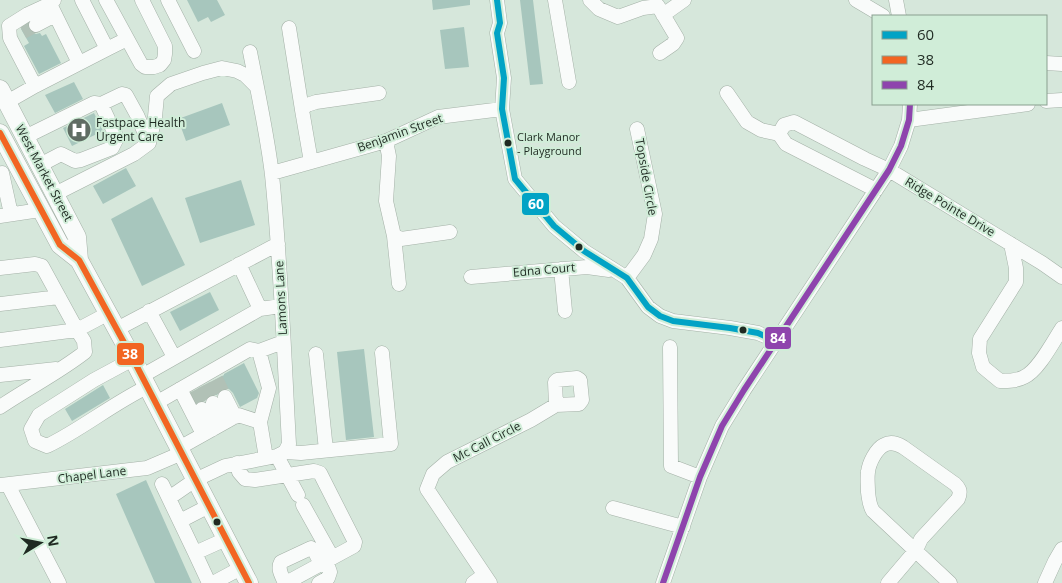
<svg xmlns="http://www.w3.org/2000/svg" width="1062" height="583" font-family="'Open Sans',sans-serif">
  <rect width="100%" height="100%" fill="#d6e7db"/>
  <path fill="#a7c6bd" d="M187 0H217L225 15 211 22 208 17 198 22Z
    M432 0H470V5L433 10Z
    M520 0H533L543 84 530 85Z
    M27 25 29 29 32 33 36 34 40 33 42 36 46 34 61 63 39 74 24 46 29 43 21 29Z
    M464 27 469 67 445 69 440 30Z
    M74 82 83 99 55 113 45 95Z
    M222 103 230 125 186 141 178 119Z
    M94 113 103 131 72 146 63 128Z
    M126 168 136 186 103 204 93 186Z
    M241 180 255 225 200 243 185 198Z
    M152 197 185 265 142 286 111 219Z
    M210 292 219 310 180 331 170 312Z
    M364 349 374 437 346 440 337 352Z
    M244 363 259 393 257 398 240 407 233 393 229 389 225 388 221 389 217 395H210L206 398 205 401 202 400 197 402 192 393 224 375V374Z
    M103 385 110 398 72 421 65 409Z
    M146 480 192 583H155L116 494Z"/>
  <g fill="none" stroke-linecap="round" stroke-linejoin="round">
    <path stroke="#b1c1b6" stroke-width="14" stroke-dasharray="14 7" stroke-linecap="butt" d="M23 32 36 25
      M216 379 225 397
      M204 385 213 403
      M193 391 202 409"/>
    <defs>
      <path id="minor" d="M54 0 50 4 28 14 9 26 10 38 35 86 107 49
        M82 0 107 49 127 39
        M106 0 141 64 145 67H154L160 65 164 60 165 54V46L142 0
        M168 0 194 51
        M497 0 500 23 497 33 504 78 502 109 515 179 554 226 584 251 627 278 648 307 660 316 673 321 730 328 758 333 776 341
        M555 0 569 82
        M590 0 599 9 618 17 643 8 658 6 677 38 673 44 660 53
        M856 0 883 16
        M896 0 899 16
        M50 4 79 63
        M663 15 684 0
        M36 25 55 15
        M289 28 302 110
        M1046 63 1062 64
        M727 93 747 122 761 130 779 134
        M1046 101 1062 100
        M7 102 35 86
        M101 104 122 94 126 95 137 115 149 143
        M909 120 1028 104
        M25 137 94 103 101 104 117 138 112 148 81 160 75 161 61 154 40 165
        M386 141 389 156 386 201 394 236 401 239 450 232
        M311 162 302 110 307 105 316 102 379 93
        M2 173 11 214
        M272 173 386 141 438 117 502 109
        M876 190 786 144 779 134 784 125 794 122 865 159 889 170 1042 263 1062 277
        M55 194 134 154 149 143 155 117 157 96 171 84 203 73 222 68 237 71 245 75 256 86
        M0 216 40 210
        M394 236 399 284
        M1011 244 1016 268V282L980 339 979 353 983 367 1000 381C1008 381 1017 381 1024 377 1038 371 1053 342 1062 328
        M239 264 260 309
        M0 268 35 264 42 266 77 330 109 313
        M561 269 565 311
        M471 277 587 267 609 270
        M627 278 644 255 651 239 655 214 637 129
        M0 304 59 297
        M149 311 174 357
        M117 329 278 244
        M0 340 77 330 84 341 85 352C58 373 28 388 0 407
        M670 347 671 466 700 477
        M259 351 269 388 260 422 266 458
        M316 354 326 450
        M133 359 94 380 39 415 31 429 35 441 47 446C82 429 112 404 147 387
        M0 375 56 369
        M142 376 260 309 281 306
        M180 389 203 434
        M225 397 235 417
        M156 403 250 349 259 351 283 342
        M213 403 223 423
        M202 409 213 429
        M179 448 238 415 260 422
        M285 452 301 453 391 444 382 353
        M277 456 298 495
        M237 463 239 472 245 479 255 480 314 471 320 473 355 542 354 546 286 583
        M162 484 195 553 226 539
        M0 485 147 468 182 453
        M8 485 59 583
        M169 498 195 480 225 466 277 456 285 452 289 444C284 354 281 264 272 175 267 133 258 93 250 52
        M303 505 332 557
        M613 508 683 527
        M180 521 209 506
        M195 553 209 583
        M213 583 241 568
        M285 583C282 576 277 569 281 562L311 548 314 550 321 564
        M319 583 328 578 330 572 326 561
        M473 583 484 575
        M490 583 427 489 433 474 447 462 531 420 556 405 579 404 582 400 580 380 577 378 557 380 555 382 556 405
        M663 583 700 477 722 426 744 390 889 170 901 146 909 120 910 104
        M888 583 916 550 921 539 958 499C961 492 960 489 955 484L903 447C898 444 891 441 884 445 876 449 869 463 868 472 867 478 868 485 868 492 869 499 869 505 873 511L950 583
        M1045 583 1055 561 1062 549"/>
      <path id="major" d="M0 89 77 237 79 260
        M0 133 60 245 79 260 133 359 249 583"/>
    </defs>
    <use href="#minor" stroke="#a4b1a7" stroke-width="15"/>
    <use href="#major" stroke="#a4b1a7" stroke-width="19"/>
    <use href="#minor" stroke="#f9fbfa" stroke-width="14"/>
    <use href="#major" stroke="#f9fbfa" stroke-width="18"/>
    <defs>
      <path id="bus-1" d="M497 0 500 23 497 33 504 78 502 109 515 179 554 226 584 251 627 278 648 307 660 316 673 321 730 328 758 333 776 341"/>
      <path id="bus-2" d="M0 133 60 245 79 260 133 359 249 583"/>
      <path id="bus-3" d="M663 583 700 477 722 426 744 390 889 170 901 146 909 120 910 104"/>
    </defs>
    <use href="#bus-1" stroke="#d0edd8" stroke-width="10"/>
    <use href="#bus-2" stroke="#d0edd8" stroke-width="10"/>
    <use href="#bus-3" stroke="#d0edd8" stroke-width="10"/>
    <use href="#bus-1" stroke="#02a3c5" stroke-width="6"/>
    <use href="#bus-2" stroke="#f26522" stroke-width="6"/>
    <use href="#bus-3" stroke="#8e44ad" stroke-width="6"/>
  </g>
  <defs>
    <symbol id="hospital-disc" viewBox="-11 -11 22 22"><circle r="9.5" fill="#5f6c63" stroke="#d0edd8"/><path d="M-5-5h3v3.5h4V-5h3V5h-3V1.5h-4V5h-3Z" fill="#fff"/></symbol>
  </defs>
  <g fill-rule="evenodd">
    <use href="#hospital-disc" x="65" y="116" width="28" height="28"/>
  </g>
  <g fill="#1f2a22" stroke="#d0edd8" stroke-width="2">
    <circle cx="508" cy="143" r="4.5"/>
    <circle cx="579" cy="247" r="4.5"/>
    <circle cx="743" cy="330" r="4.5"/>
    <circle cx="217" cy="522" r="4.5"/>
  </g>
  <g text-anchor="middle" stroke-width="4" stroke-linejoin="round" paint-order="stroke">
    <g font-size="11" fill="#1f2a22" stroke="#d0edd8" text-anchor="start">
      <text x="517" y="141">Clark Manor<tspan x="517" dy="14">- Playground</tspan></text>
    </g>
    <g font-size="12" fill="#1f2a22" stroke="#d0edd8" text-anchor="start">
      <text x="96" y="127">Fastpace Health<tspan x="96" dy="14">Urgent Care</tspan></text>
    </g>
    <g font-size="12" fill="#1f2a22" stroke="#d0edd8">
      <text transform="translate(400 133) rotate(-20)" y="4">Benjamin Street</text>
      <text transform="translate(44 173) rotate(62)" y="4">West Market Street</text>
      <text transform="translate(646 177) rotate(80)" y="4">Topside Circle</text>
      <text transform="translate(950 207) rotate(31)" y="4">Ridge Pointe Drive</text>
      <text transform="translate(544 270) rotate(-5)" y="4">Edna Court</text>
      <text transform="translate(281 298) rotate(-93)" y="4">Lamons Lane</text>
      <text transform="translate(487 442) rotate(-27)" y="4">Mc Call Circle</text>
      <text transform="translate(92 475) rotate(-7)" y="4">Chapel Lane</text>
    </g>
  </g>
  <g stroke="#d0edd8" stroke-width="2">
    <rect x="521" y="192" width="29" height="24" rx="5" fill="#02a3c5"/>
    <rect x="764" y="326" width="28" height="24" rx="5" fill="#8e44ad"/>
    <rect x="116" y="342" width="29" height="24" rx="5" fill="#f26522"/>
  </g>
  <g font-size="14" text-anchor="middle" font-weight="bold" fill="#fff">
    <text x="536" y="209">60</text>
    <text x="778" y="343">84</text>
    <text x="130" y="359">38</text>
  </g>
  <rect x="872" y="15" width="175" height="90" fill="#d0edd8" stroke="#899f8f"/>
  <rect x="882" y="31" width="25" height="8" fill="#02a3c5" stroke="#899f8f"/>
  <text x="917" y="40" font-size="15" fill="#1f2a22">60</text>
  <rect x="882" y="56" width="25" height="8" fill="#f26522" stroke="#899f8f"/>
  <text x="917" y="65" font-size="15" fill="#1f2a22">38</text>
  <rect x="882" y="81" width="25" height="8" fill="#8e44ad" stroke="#899f8f"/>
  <text x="917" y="90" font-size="15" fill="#1f2a22">84</text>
  <g transform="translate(40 543) rotate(80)" stroke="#d0edd8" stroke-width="4" paint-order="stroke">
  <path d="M0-4L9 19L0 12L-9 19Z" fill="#1f2a22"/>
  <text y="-8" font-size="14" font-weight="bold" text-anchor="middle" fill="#1f2a22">N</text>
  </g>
</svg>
